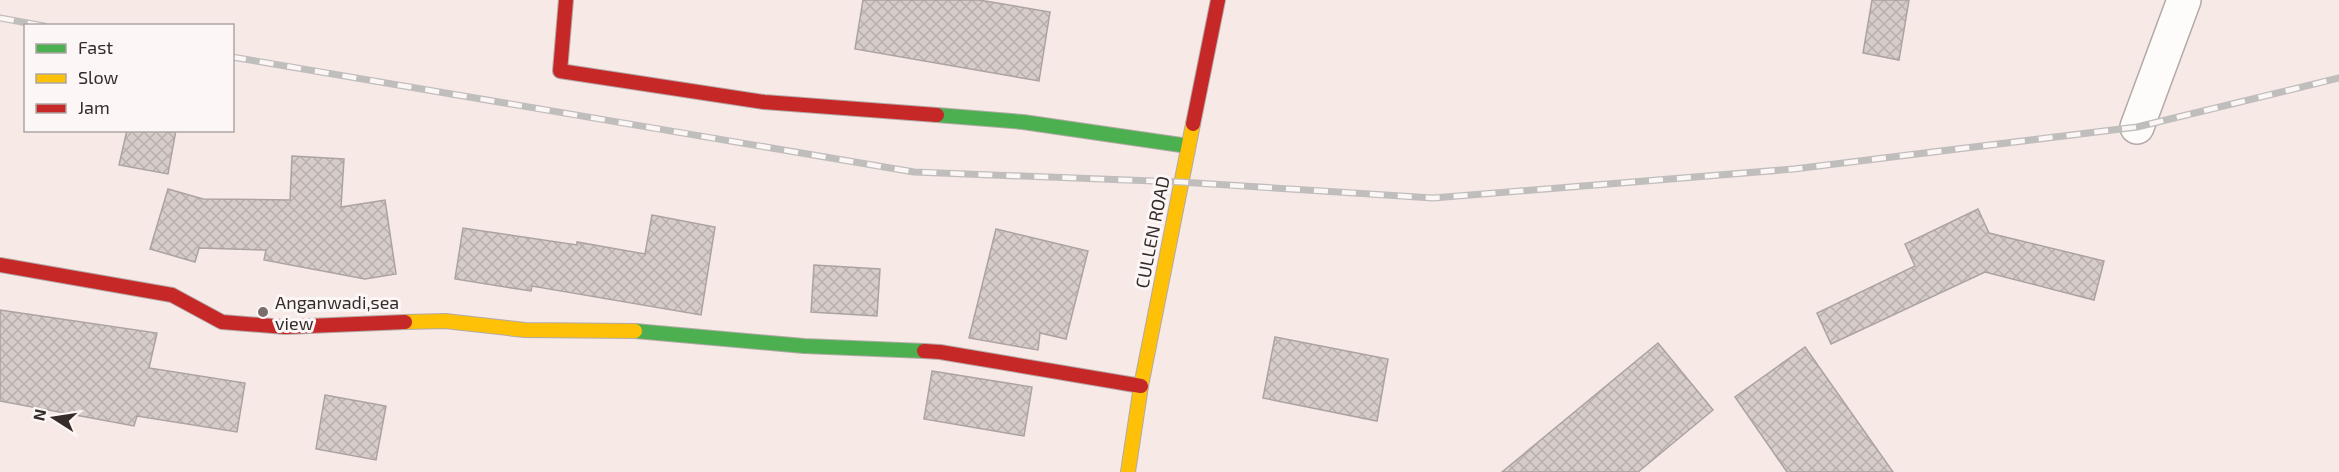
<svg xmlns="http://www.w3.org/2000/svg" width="2339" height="472" font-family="'Exo 2',sans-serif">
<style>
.building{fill:url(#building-cross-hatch);stroke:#aca3a0;stroke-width:1.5}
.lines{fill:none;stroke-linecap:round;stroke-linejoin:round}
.street-casing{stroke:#b3a9a7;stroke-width:36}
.fast-casing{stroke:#b3a9a7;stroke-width:16}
.slow-casing{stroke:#b3a9a7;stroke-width:16}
.jam-casing{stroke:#b3a9a7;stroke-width:16}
.street{stroke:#fefcfb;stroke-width:33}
.fast{stroke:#4caf50;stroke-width:14}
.slow{stroke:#ffc107;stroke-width:14}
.jam{stroke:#c62828;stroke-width:14}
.rail-casing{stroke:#c0bebc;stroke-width:7}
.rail{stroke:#fcf7f6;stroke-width:4.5;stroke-dasharray:14;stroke-linecap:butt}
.poi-dot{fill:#796e6c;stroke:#fcf7f6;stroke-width:2}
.labels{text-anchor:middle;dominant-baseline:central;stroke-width:6;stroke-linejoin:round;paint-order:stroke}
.street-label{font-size:18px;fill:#352c2a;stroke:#fcf7f6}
.poi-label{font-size:18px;fill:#352c2a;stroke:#fcf7f6;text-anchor:start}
</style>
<defs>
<pattern id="building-cross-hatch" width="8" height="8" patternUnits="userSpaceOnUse" patternTransform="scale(1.5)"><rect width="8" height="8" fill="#d6ccc9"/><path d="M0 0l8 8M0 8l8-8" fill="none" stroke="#b8afad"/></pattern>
</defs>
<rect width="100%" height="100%" fill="#f6e9e6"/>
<path class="building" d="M 863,0 L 979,0 L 1050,12 L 1039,81 L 855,49 Z
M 1872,0 L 1909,0 L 1899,60 L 1863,53 Z
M 127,130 L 176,130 L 168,174 L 119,165 Z
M 292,156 L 344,159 L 341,207 L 385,200 L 396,274 L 365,279 L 264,260 L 266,250 L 199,248 L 195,262 L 150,249 L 168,189 L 203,199 L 290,200 Z
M 1978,209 L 1989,233 L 2104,261 L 2094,300 L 1985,272 L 1831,344 L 1817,313 L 1915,266 L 1905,244 Z
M 652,215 L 715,227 L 701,315 L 532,286 L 531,291 L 455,279 L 463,228 L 577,245 L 577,242 L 645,254 Z
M 996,229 L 1088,251 L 1066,339 L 1040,333 L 1038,350 L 969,338 Z
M 814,265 L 880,269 L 877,316 L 811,312 Z
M 0,310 L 157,333 L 149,368 L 245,383 L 237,432 L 137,416 L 134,426 L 0,401 Z
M 1275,337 L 1388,359 L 1377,421 L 1263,398 Z
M 1658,343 L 1713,410 L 1638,472 L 1502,472 Z
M 1805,347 L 1893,472 L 1787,472 L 1735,397 Z
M 932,371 L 1032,387 L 1024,436 L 924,419 Z
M 325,395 L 386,406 L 376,460 L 316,449 Z"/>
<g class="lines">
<defs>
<path id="street" d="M 2137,127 L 2184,0"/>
<path id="fast" d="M 937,115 L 1023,122 L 1188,146
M 635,331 L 804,346 L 924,351"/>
<path id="slow" d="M 405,322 L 445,321 L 525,330 L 635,331
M 1128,472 L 1141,386 L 1193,124"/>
<path id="jam" d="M 566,0 L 560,71 L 764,102 L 937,115
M 1193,124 L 1218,0
M 0,265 L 172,295 L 222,322 L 285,327 L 405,322
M 924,351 L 940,352 L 1141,386"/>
</defs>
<use href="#street" class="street-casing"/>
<use href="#fast" class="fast-casing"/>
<use href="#slow" class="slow-casing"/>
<use href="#jam" class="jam-casing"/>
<use href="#street" class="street"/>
<use href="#fast" class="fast"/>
<use href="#slow" class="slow"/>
<use href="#jam" class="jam"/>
<defs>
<path id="rail" d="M 0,18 L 44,26
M 232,57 L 914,172 L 1180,182 L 1433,198 L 1794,169 L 2137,127 L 2339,78"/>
</defs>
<use href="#rail" class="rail-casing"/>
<use href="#rail" class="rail"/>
</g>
<circle class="poi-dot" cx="263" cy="312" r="6"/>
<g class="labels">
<g class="street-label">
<text transform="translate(1152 232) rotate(-79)">CULLEN ROAD</text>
</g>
<g class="poi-label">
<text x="275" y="302">Anganwadi,sea<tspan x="275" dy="21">view</tspan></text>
</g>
</g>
<rect x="24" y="24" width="210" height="108" fill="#fcf7f6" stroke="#aca6a4" stroke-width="1.5"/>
<rect x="36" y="44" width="30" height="9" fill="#4caf50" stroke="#aca6a4" stroke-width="1.5"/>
<text x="78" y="54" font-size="18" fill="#352c2a">Fast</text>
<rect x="36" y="74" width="30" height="9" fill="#ffc107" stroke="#aca6a4" stroke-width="1.5"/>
<text x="78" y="84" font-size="18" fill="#352c2a">Slow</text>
<rect x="36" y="104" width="30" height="9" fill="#c62828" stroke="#aca6a4" stroke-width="1.5"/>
<text x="78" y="114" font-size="18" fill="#352c2a">Jam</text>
<g transform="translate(54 418) rotate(282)" stroke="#fcf7f6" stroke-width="4.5" paint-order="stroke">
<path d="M0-4.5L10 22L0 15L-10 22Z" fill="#352c2a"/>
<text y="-9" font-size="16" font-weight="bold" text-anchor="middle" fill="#352c2a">N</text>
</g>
</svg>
